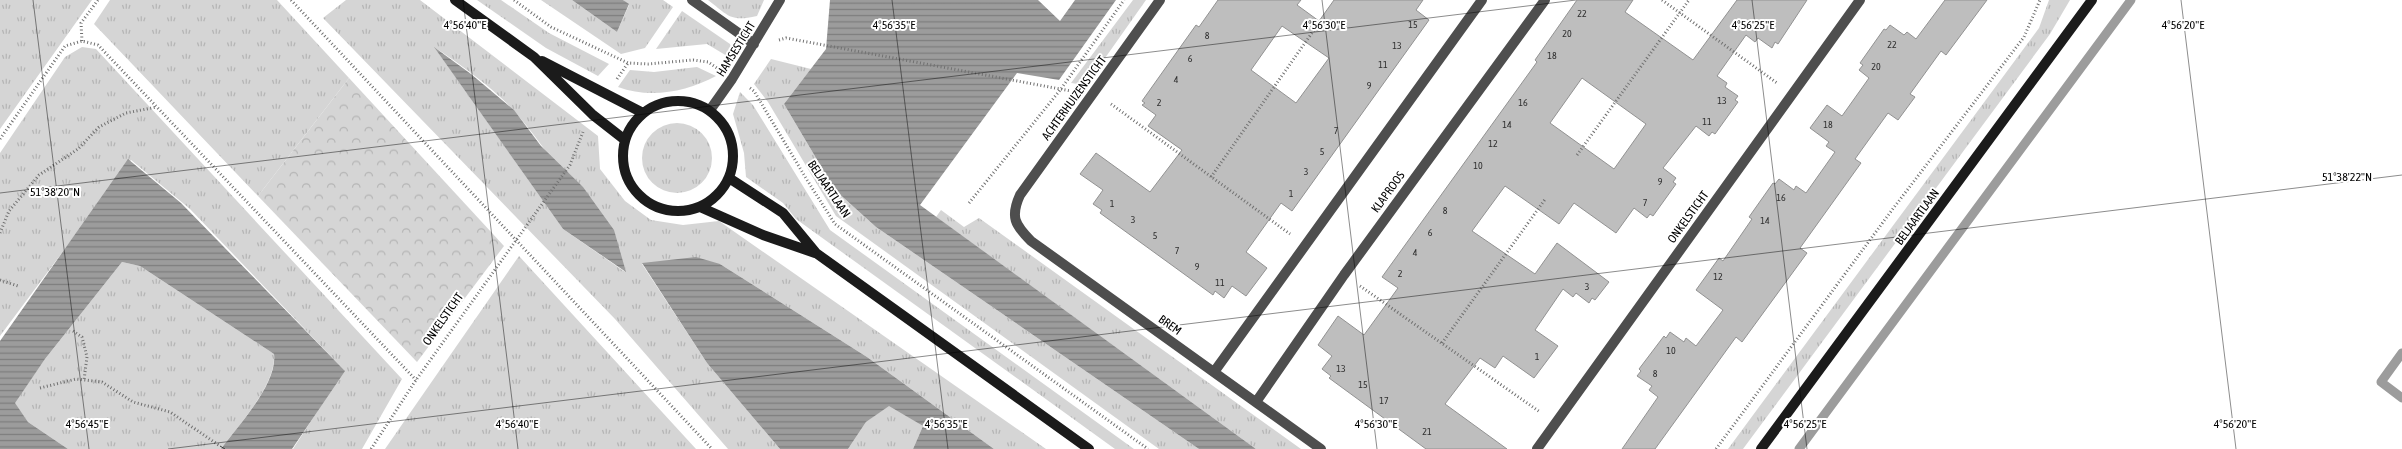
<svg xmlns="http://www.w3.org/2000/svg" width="2402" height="449" font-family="'Asap Condensed',sans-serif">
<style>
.grass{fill:url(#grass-tufts);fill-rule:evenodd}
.park{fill:url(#park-crowns)}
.water{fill:url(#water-rules)}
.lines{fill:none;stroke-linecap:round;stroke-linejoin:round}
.stream{stroke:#9c9c9c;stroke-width:9}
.ferry{stroke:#3d3d3d;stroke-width:1;stroke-dasharray:6 5;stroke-linecap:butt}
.building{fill:#bebebe;stroke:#929292;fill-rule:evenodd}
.path{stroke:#707070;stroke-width:3;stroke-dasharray:1 2.5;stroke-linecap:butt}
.street{stroke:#4e4e4e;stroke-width:10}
.secondary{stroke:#1b1b1b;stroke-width:10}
.ticks{fill:none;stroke:#000;stroke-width:1;stroke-opacity:0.45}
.labels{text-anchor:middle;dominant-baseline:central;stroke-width:4;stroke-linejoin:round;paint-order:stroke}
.number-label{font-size:10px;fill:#303030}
.street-label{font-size:12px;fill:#000;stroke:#fff}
.ticks-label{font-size:12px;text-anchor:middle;fill:#000;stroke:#fff;stroke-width:4;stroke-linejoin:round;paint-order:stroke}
</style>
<defs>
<pattern id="grass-tufts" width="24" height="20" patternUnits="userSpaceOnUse" patternTransform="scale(1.25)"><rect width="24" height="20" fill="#d5d5d5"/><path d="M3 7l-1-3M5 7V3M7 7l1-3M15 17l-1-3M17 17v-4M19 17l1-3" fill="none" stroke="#b5b5b5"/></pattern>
<pattern id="park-crowns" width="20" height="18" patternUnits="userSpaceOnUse" patternTransform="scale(1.25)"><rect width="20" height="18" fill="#d5d5d5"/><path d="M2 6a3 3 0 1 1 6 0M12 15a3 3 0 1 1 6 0" fill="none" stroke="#b5b5b5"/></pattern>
<pattern id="water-rules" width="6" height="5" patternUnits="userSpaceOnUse" patternTransform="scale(1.25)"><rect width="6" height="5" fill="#9c9c9c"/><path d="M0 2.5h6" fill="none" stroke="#7d7d7d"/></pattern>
</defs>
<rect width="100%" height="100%" fill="#fff"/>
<path class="grass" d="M 0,0 L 92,0 L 0,129 Z
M 110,0 L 277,0 L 349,78 L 258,196 L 94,24 Z
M 346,0 L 420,0 L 598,136 L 600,169 L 625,201 L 651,220 L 683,225 L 719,221 L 1046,449 L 994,449 L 867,357 L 720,264 L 642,264 L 707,363 L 780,449 L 728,449 L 615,319 L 323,18 ZM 435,48 C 458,62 498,92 515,112 C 556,159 590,220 625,272 L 563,229 Z
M 477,0 L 501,0 L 549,33 L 609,64 L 598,76 L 546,48 Z
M 541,0 L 572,0 L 617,32 L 629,5 L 623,0 L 663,0 L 673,7 L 645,48 L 621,54 Z
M 708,0 L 764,0 L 757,16 C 730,22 729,16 708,0 Z
M 1133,0 L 1146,0 L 1086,85 L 1071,83 Z
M 2049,0 L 2070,0 L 2050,34 L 1743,449 L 1728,449 L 2039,28 Z
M 682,11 L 730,44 L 733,54 L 727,56 L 707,44 L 656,49 Z
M 82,47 L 96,49 L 402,379 L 362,449 L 293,449 L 344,370 L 190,209 L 131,160 L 0,336 L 0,153 L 65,57 Z
M 771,59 L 811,69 L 784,104 L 835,190 L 876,227 L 1199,449 L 1159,449 L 836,216 L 768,102 L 754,84 Z
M 697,67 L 716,76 C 686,92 650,99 618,87 L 630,70 L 654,72 Z
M 740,92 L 753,105 L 830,230 L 1134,449 L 1115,449 L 796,219 L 783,203 L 746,177 L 744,153 L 733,114 Z
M642 158a35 35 0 1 1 70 0a35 35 0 1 1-70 0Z
M 941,210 L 964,227 L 979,218 L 1301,449 L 1256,449 L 936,217 Z
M 519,256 L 696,449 L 385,449 Z
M 122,262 L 140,266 L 274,354 C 277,384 238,426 221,449 L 68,449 L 28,422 L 14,403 L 45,359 Z
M 889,405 L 923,426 L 913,449 L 848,449 L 866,422 Z"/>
<path class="park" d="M 349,78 L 504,246 L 417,362 L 258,196 Z"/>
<path class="water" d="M 572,0 L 623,0 L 629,4 L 617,32 Z
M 830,0 L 1038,0 L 1060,21 L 1075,0 L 1116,0 L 1059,80 L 1017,73 L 920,205 L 1256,449 L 1199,449 L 876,227 L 835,190 L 784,104 L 826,49 Z
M 434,47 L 471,74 L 514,110 L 541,146 L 583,187 L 614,230 L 626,272 L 563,229 Z
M 128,159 L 181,203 L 345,371 L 292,449 L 221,449 C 238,426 278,383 274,354 L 140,266 L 122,262 L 45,359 L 15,403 L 28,422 L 68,449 L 0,449 L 0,341 Z
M 696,257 L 720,264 L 867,357 L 994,449 L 913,449 L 923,426 L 889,406 L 866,422 L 848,449 L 780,449 L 707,363 L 642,263 Z"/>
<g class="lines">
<path class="stream" d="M 2402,353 L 2381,382 L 2402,398
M 1799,449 L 2131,0"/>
<path class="ferry" d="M 220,446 L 225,449"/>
</g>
<path class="building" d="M 1218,0 L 1301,0 L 1297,5 L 1319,21 L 1334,0 L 1423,0 L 1416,10 L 1429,20 L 1292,211 L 1281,203 L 1246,252 L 1267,268 L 1246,296 L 1232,286 L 1224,298 L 1215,291 L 1213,295 L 1100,213 L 1102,210 L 1093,204 L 1103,190 L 1080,174 L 1096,153 L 1150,192 L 1182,150 L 1148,126 L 1156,115 L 1142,105 L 1145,103 L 1142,101 L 1196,25 L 1199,27 ZM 1282,26 L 1329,58 L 1296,103 L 1251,70 Z
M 1577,0 L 1633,0 L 1625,12 L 1693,60 L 1737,0 L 1807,0 L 1778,44 L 1775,42 L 1772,48 L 1758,38 L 1755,42 L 1746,35 L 1717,76 L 1727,83 L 1725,87 L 1738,96 L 1735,100 L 1738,102 L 1715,134 L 1712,132 L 1709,136 L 1696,126 L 1663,168 L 1676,178 L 1673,182 L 1676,184 L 1653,216 L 1650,214 L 1647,218 L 1634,208 L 1616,233 L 1574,203 L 1559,224 L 1505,186 L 1472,231 L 1535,274 L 1557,243 L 1609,282 L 1595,300 L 1592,298 L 1589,303 L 1576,293 L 1573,297 L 1563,289 L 1535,330 L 1558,346 L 1534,378 L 1503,356 L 1495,368 L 1480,358 L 1445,404 L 1507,449 L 1426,449 L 1329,378 L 1331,376 L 1322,369 L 1332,356 L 1318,345 L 1338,316 L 1364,335 L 1398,288 L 1382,277 L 1537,62 L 1535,60 ZM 1582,78 L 1646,124 L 1614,169 L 1550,123 Z
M 1945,0 L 1987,0 L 1946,55 L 1941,51 L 1910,94 L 1915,97 L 1898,120 L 1888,113 L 1855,159 L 1861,163 L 1800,248 L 1807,253 L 1742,342 L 1736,337 L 1655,449 L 1622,449 L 1658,397 L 1649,390 L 1652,386 L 1637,376 L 1641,371 L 1639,369 L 1664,336 L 1666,338 L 1670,332 L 1684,342 L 1686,338 L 1696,346 L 1723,310 L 1696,290 L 1719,258 L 1723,261 L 1752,219 L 1749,217 L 1773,183 L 1775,184 L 1779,179 L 1794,190 L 1796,186 L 1806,193 L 1835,152 L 1826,146 L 1829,142 L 1810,128 L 1827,105 L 1842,116 L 1869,78 L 1859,70 L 1863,65 L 1860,63 L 1884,29 L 1886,30 L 1890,25 L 1904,35 L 1907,32 L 1916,39 Z"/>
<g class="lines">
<path class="path" d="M 291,0 L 712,449
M 514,0 L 551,27 L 628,63 L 648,64 L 693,60 L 708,62 L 717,68
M 1662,0 L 1777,83
M 779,40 L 786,38 L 1071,91
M 82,41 L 81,23 L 98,0
M 617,79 L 628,63
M 750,88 L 754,91 L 807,180 L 835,224 L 1148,449
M 1111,104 L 1290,234
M 0,139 L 65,46 L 82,41 L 98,45 L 416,380
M 1577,155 L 1689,0
M 1211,177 L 1314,30
M 969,203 L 1061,89 L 1124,0
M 0,233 L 9,211 L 39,175 L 78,149 L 99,127 L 126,113 L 157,107
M 0,280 L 18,286
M 1360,286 L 1540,412
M 73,331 L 82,337 L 87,357 L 84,380
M 1442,343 L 1546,198
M 40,388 L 76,379 L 102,382 L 133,402 L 170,412 L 220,446
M 371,449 L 416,380 L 570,165 L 583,132
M 1716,449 L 1892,210 L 2024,37 L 2040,0"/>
<path class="street" d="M 692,0 L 754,44
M 1160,0 L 1020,195 C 1010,217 1015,225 1031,241 L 1321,449
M 710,110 L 732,79 L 780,0
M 1214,372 L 1482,0
M 1256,402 L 1344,275 L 1545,0
M 1537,449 L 1860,0"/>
<path class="secondary" d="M 455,0 L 534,57 L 593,115 L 625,140
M 542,61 L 643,113
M623 156a55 55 0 1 1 110 0a55 55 0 1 1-110 0Z
M 729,178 L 783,213 L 816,253 L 1089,449
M 700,207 L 763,235 L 815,253
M 1761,449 L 2092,0"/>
</g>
<path class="ticks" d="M 33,0 L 89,449M 463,0 L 518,449M 892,0 L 948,449M 1322,0 L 1377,449M 1752,0 L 1807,449M 2181,0 L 2236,449M 0,193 L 1576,0M 168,449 L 2402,175"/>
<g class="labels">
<g class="number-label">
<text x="1582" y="13">22</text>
<text x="1413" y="24">15</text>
<text x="1567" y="33">20</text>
<text x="1207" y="35">8</text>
<text x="1892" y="44">22</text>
<text x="1397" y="45">13</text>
<text x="1552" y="55">18</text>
<text x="1190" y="58">6</text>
<text x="1383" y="64">11</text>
<text x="1876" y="66">20</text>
<text x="1176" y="79">4</text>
<text x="1369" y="85">9</text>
<text x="1722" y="100">13</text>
<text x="1159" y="102">2</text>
<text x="1523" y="102">16</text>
<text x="1707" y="121">11</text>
<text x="1507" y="124">14</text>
<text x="1828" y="124">18</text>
<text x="1336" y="130">7</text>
<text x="1493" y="143">12</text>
<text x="1322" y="151">5</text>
<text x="1478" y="165">10</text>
<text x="1306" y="171">3</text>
<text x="1660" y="181">9</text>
<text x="1291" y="193">1</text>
<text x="1781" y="197">16</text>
<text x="1645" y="202">7</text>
<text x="1112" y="203">1</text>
<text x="1445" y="210">8</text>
<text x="1133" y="219">3</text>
<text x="1765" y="220">14</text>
<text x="1430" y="232">6</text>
<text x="1155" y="235">5</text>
<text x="1177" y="250">7</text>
<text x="1415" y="252">4</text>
<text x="1197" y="266">9</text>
<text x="1400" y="273">2</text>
<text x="1718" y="276">12</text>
<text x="1220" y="282">11</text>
<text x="1587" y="286">3</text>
<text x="1671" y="350">10</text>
<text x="1537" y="356">1</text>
<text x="1341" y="368">13</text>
<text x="1655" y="373">8</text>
<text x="1363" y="384">15</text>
<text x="1384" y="400">17</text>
<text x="1427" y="431">21</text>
</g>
<g class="street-label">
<text transform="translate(736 49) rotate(-58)">HAMSESTICHT</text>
<text transform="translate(1074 98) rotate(-54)">ACHTERHUIZENSTICHT</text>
<text transform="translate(829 189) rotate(56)">BELJAARTLAAN</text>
<text transform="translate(1388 192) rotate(-54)">KLAPROOS</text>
<text transform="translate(1688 217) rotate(-54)">ONKELSTICHT</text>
<text transform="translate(1917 217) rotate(-54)">BELJAARTLAAN</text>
<text transform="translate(443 319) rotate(-55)">ONKELSTICHT</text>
<text transform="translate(1170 325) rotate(36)">BREM</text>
</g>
</g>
<g class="ticks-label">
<text x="465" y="29">4°56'40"E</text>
<text x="894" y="29">4°56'35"E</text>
<text x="1324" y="29">4°56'30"E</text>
<text x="1753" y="29">4°56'25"E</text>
<text x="2183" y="29">4°56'20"E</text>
<text x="2347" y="181">51°38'22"N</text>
<text x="55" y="196">51°38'20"N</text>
<text x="87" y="428">4°56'45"E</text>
<text x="517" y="428">4°56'40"E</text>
<text x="946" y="428">4°56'35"E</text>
<text x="1376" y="428">4°56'30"E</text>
<text x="1805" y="428">4°56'25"E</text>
<text x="2235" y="428">4°56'20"E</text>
</g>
</svg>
